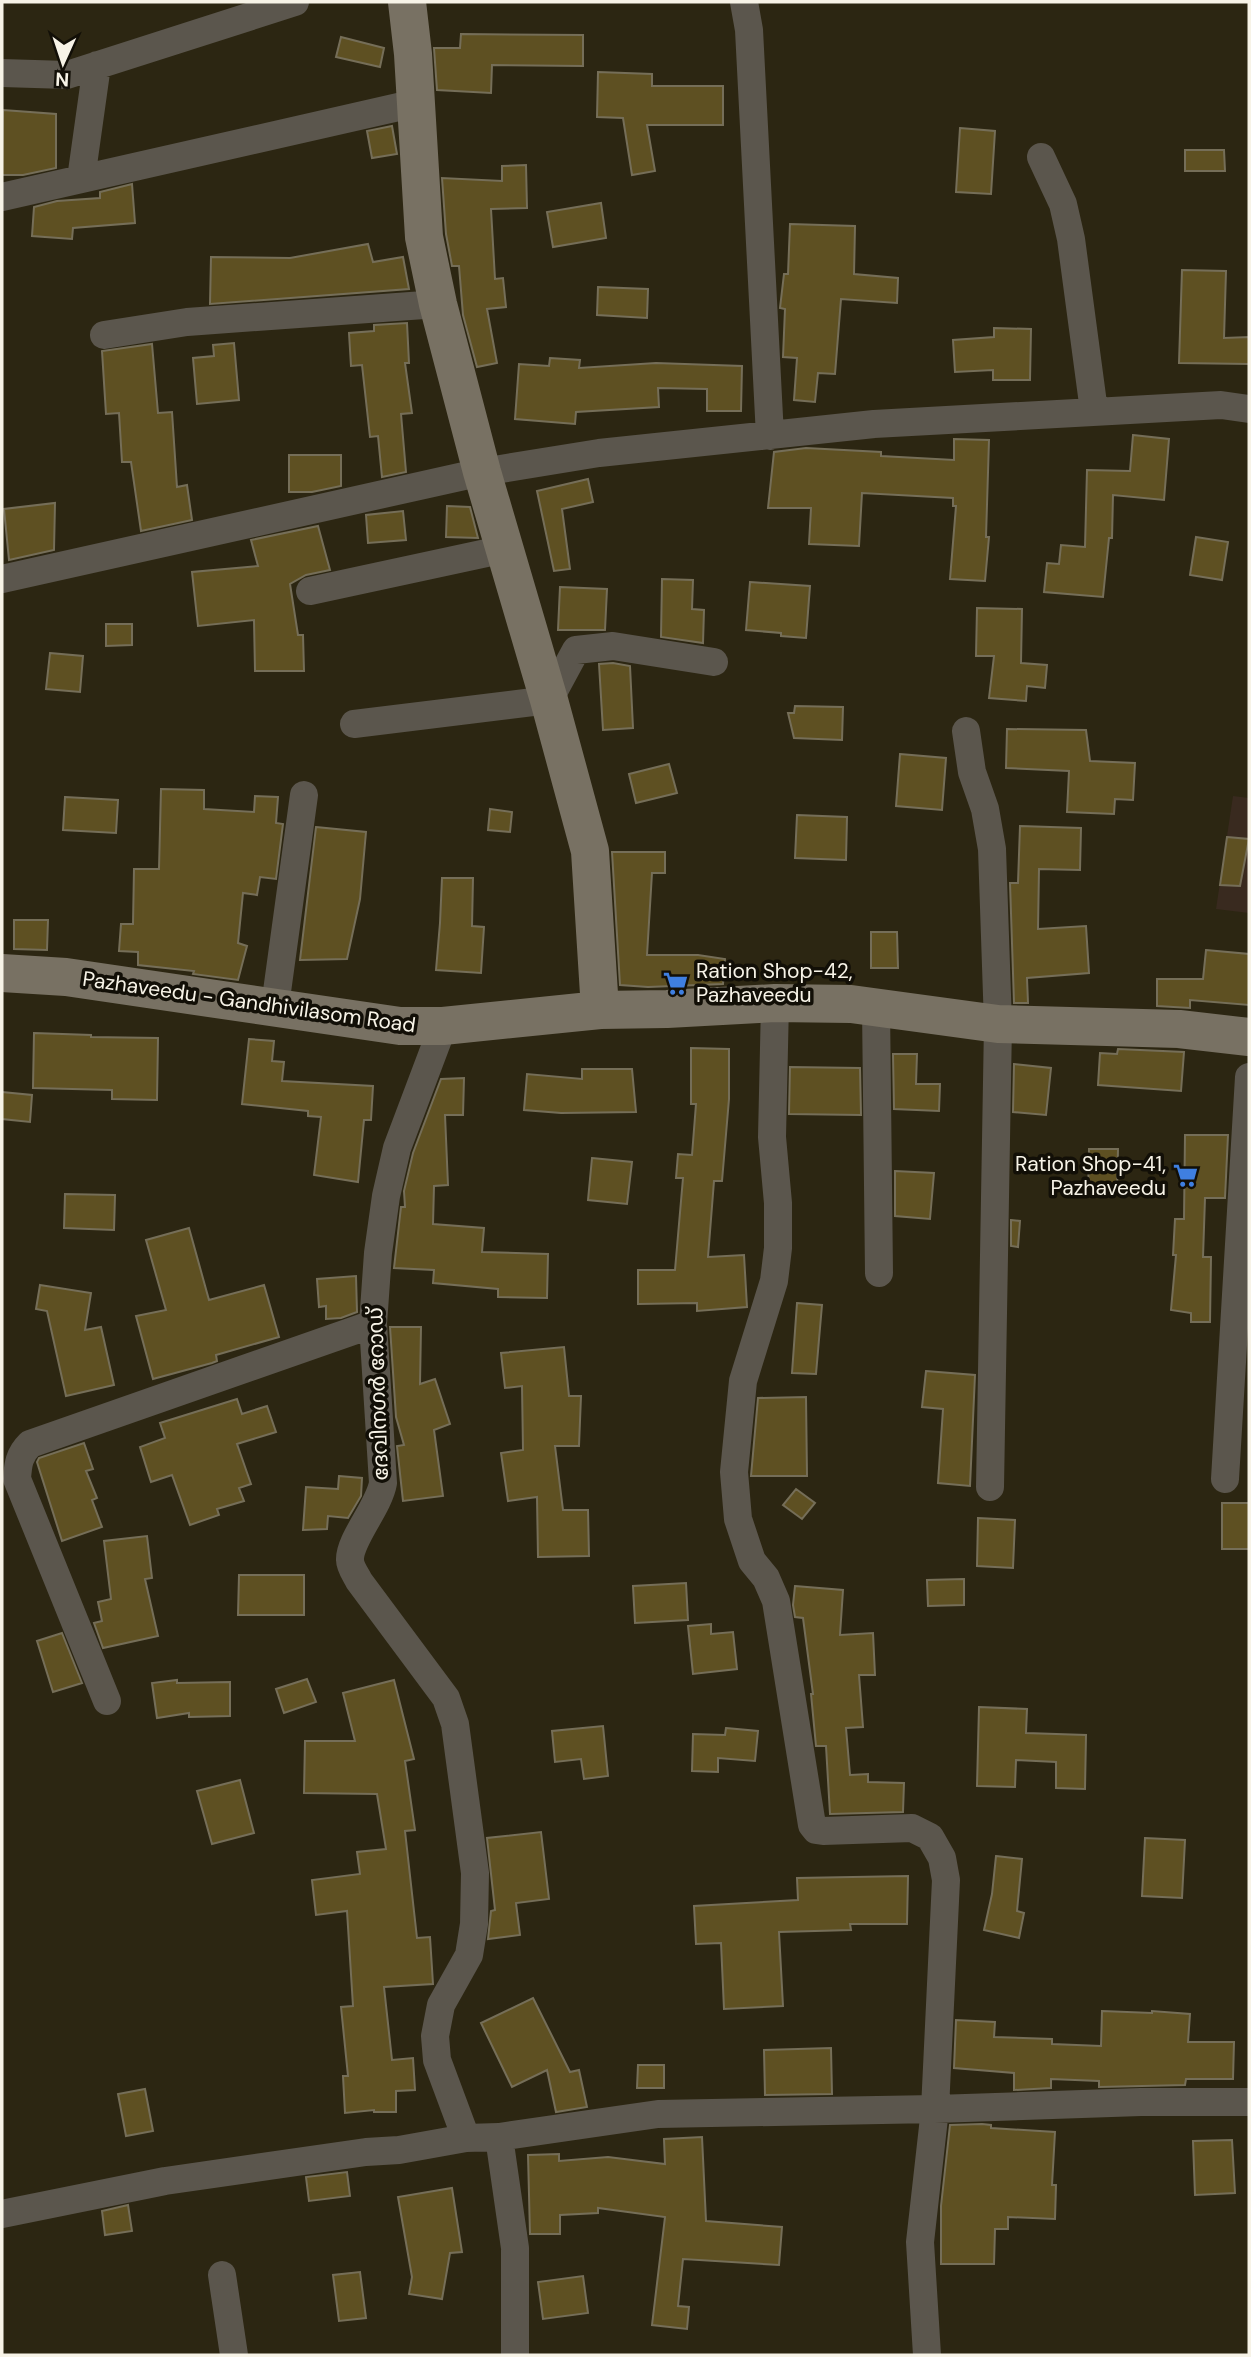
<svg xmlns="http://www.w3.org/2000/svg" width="1251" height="2357" font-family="'DM Sans','Noto Sans Malayalam',sans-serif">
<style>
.education{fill:#392a1f}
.building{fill:#5e5022;stroke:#756e58;stroke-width:2}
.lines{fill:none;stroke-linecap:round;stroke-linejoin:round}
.street{stroke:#5b564d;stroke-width:28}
.secondary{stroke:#787163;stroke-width:38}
.labels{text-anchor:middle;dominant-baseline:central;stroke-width:7;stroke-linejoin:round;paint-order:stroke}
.poi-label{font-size:21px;fill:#f7f3e7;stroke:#120f07;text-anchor:start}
.street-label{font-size:21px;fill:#f7f3e7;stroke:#120f07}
</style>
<rect width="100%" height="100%" fill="#2c2612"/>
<path class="education" d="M 1233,796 L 1249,798 L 1249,913 L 1216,909 Z"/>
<path class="building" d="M 461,34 L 583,35 L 583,66 L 492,65 L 491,93 L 437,90 L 434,48 L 460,48 Z
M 341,37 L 384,48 L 380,67 L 336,57 Z
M 598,72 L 652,74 L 652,86 L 723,86 L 723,125 L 647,125 L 655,171 L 632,175 L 623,118 L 597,117 Z
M 3,110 L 56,114 L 56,168 L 23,175 L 2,175 Z
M 392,126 L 397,154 L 372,158 L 367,131 Z
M 960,128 L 995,131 L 991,194 L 956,192 Z
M 1185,150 L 1224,150 L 1225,171 L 1185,171 Z
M 526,165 L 527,208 L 491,209 L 495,279 L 503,278 L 506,307 L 487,309 L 497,363 L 477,367 L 463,315 L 459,266 L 452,266 L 446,234 L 442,178 L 502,181 L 502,166 Z
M 132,184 L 135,223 L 73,228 L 72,239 L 32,236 L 34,207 L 57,201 L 100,198 L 100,192 Z
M 601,203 L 606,238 L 553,247 L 547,212 Z
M 790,224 L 855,226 L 854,274 L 898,278 L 897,303 L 841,299 L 835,374 L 818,373 L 815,402 L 794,400 L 797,358 L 783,357 L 785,309 L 780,308 L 784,274 L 788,274 Z
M 368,244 L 373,262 L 403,257 L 409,289 L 210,304 L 211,257 L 290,258 Z
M 1182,270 L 1226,271 L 1224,338 L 1249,337 L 1249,364 L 1179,363 Z
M 598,287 L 648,289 L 647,318 L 597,315 Z
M 407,323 L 409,363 L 405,363 L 412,413 L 401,414 L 406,472 L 382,477 L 378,436 L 370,437 L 362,365 L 351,366 L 349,333 L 374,331 L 374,325 Z
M 994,328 L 1031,329 L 1030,380 L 993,380 L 993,370 L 955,372 L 953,340 L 994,337 Z
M 234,343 L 239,400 L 197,404 L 193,358 L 214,356 L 213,345 Z
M 152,344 L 158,413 L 172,412 L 177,487 L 187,485 L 192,520 L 141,531 L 131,462 L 122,462 L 119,413 L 106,414 L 102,351 Z
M 550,358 L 580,360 L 579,368 L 656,363 L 742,366 L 741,411 L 707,411 L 707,389 L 658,388 L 659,407 L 576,412 L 575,424 L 515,419 L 519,364 L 549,366 Z
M 1133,435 L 1169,439 L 1164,500 L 1113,495 L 1112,538 L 1109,538 L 1103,597 L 1044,592 L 1047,563 L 1059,564 L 1061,545 L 1085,547 L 1087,470 L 1130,471 Z
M 954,439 L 989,440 L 986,537 L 989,537 L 985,581 L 950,579 L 956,506 L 953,506 L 953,498 L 862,493 L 859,546 L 809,544 L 811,508 L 768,508 L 774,452 L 806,448 L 881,452 L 881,456 L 954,460 Z
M 289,455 L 341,455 L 341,486 L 312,492 L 289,492 Z
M 588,479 L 593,502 L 562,509 L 570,569 L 554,571 L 537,491 Z
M 55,503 L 54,550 L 9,560 L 4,509 Z
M 447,506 L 470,507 L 478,538 L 446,537 Z
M 403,511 L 406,540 L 368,543 L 366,515 Z
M 318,526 L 330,570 L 306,575 L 290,584 L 298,635 L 303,635 L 304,671 L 255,671 L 254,620 L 198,626 L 192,572 L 258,566 L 251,540 Z
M 1196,537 L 1228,542 L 1222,580 L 1190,575 Z
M 662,579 L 693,580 L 692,609 L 704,610 L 703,643 L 661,637 Z
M 750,582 L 810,586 L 806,638 L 781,636 L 781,633 L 746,630 Z
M 560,587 L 607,589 L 605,630 L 558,630 Z
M 977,608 L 1022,609 L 1021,663 L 1047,665 L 1045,688 L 1027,686 L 1026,701 L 989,698 L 994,656 L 976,656 Z
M 106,624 L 132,624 L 132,645 L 106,646 Z
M 50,653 L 83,656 L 80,692 L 46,689 Z
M 613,663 L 630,666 L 633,728 L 603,730 L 599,664 Z
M 795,706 L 843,707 L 842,740 L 794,738 L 788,713 L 794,713 Z
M 1007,729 L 1086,730 L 1090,761 L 1135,763 L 1133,800 L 1115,799 L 1114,814 L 1067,812 L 1069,771 L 1006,768 Z
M 900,754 L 946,758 L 942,810 L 896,806 Z
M 669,764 L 677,793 L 636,803 L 629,774 Z
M 161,789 L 204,790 L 204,809 L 254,812 L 255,796 L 278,797 L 276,823 L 283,824 L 276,879 L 260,877 L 257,895 L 243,893 L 238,943 L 247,946 L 238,980 L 193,974 L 194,971 L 138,965 L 138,952 L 119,951 L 121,924 L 133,924 L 134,869 L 159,869 Z
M 65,797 L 118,800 L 116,833 L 63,830 Z
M 490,809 L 512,812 L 510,832 L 488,830 Z
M 797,815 L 847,817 L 846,860 L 795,858 Z
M 1020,826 L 1081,828 L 1080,870 L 1039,869 L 1038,929 L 1086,926 L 1089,973 L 1027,978 L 1028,1003 L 1014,1003 L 1010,883 L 1018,883 Z
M 316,827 L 366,832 L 360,899 L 347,959 L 300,960 Z
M 1227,837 L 1249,839 L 1240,886 L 1220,885 Z
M 612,852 L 665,852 L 665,873 L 652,873 L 647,955 L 698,955 L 725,959 L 723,984 L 648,987 L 620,985 Z
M 442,878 L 473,878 L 472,926 L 484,927 L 481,973 L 436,970 L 440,923 Z
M 14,920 L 48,920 L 47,950 L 14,949 Z
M 871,932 L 897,932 L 898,968 L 871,968 Z
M 1206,950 L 1249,954 L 1249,1005 L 1190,1000 L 1190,1008 L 1157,1006 L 1157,979 L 1203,979 Z
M 34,1033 L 91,1035 L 91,1037 L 158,1038 L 157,1100 L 112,1099 L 112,1090 L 33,1088 Z
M 249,1039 L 274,1041 L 272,1061 L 284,1062 L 282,1081 L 373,1086 L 371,1120 L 364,1120 L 358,1182 L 314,1175 L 321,1117 L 308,1116 L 308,1111 L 242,1104 Z
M 691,1048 L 729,1049 L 729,1099 L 722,1181 L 714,1181 L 708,1257 L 744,1255 L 747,1307 L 697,1311 L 697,1303 L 638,1304 L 638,1270 L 675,1270 L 683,1178 L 676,1178 L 678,1154 L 692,1155 L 696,1104 L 691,1104 Z
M 1118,1049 L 1184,1052 L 1181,1091 L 1098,1085 L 1100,1053 L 1117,1054 Z
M 893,1054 L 917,1054 L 916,1084 L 940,1084 L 939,1111 L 894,1109 Z
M 1014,1064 L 1051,1068 L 1046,1115 L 1013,1112 Z
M 790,1067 L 860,1068 L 861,1115 L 789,1114 Z
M 582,1069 L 632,1069 L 636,1112 L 561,1113 L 524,1110 L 527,1074 L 582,1079 Z
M 464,1078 L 463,1115 L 445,1115 L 448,1185 L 434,1186 L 433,1224 L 484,1228 L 482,1252 L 548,1254 L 547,1298 L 498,1297 L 498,1289 L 433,1283 L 434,1270 L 394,1268 L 401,1207 L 405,1207 L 404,1191 L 413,1153 L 441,1079 Z
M 2,1092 L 32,1095 L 30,1122 L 2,1119 Z
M 1185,1135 L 1228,1135 L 1225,1198 L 1205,1198 L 1203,1257 L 1211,1257 L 1210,1322 L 1191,1322 L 1191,1313 L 1171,1310 L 1176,1255 L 1173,1255 L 1175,1219 L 1184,1219 Z
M 1089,1149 L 1118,1149 L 1117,1194 L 1088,1194 Z
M 592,1158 L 632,1162 L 627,1204 L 588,1200 Z
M 895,1171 L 934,1173 L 930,1219 L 895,1216 Z
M 65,1194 L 115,1195 L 114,1230 L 64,1228 Z
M 1011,1220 L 1020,1221 L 1018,1247 L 1011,1246 Z
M 189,1228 L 209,1300 L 264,1285 L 279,1337 L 216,1355 L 217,1361 L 212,1363 L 153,1379 L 136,1316 L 166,1310 L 146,1240 Z
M 356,1276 L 357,1312 L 341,1318 L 326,1319 L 326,1306 L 319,1307 L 317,1279 Z
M 40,1285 L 91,1293 L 85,1330 L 101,1327 L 114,1385 L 66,1396 L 47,1311 L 36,1309 Z
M 797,1303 L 822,1305 L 816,1374 L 792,1373 Z
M 390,1327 L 421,1327 L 420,1384 L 435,1379 L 450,1424 L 434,1430 L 443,1496 L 403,1501 L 397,1446 L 404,1445 L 396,1417 Z
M 564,1347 L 569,1396 L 581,1396 L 579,1446 L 555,1446 L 563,1510 L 588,1510 L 589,1556 L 538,1557 L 537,1497 L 508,1501 L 501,1453 L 523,1450 L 522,1386 L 505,1388 L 501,1353 Z
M 926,1371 L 975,1375 L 970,1486 L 938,1483 L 943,1409 L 922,1407 Z
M 806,1397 L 807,1476 L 751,1476 L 758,1398 Z
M 237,1399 L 242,1414 L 267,1406 L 276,1432 L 237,1444 L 251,1484 L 239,1488 L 244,1501 L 217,1509 L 219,1515 L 190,1525 L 172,1475 L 151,1482 L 140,1447 L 165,1438 L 160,1423 Z
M 84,1443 L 93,1469 L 86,1471 L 97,1498 L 92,1500 L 102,1527 L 62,1541 L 37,1462 L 39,1458 Z
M 339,1476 L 362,1478 L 361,1496 L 348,1518 L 328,1516 L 327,1529 L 303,1530 L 306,1487 L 338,1489 Z
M 796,1489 L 815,1503 L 802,1519 L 783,1505 Z
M 1222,1503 L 1249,1503 L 1249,1549 L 1222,1549 Z
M 978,1518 L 1015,1520 L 1013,1568 L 977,1566 Z
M 147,1536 L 152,1578 L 145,1579 L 158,1636 L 103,1648 L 94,1623 L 102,1621 L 98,1602 L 111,1599 L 104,1541 Z
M 239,1575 L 304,1575 L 304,1615 L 238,1615 Z
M 964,1579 L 964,1605 L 928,1606 L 927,1580 Z
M 686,1583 L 688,1620 L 635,1623 L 633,1586 Z
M 795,1586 L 843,1590 L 840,1635 L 873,1633 L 875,1675 L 859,1675 L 863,1727 L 846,1728 L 850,1775 L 868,1774 L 868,1782 L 904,1783 L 903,1812 L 830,1814 L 826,1746 L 816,1746 L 811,1694 L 813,1694 L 803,1618 L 795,1617 L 793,1605 Z
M 711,1624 L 711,1634 L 733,1632 L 737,1669 L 693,1674 L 688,1626 Z
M 62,1633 L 82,1683 L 53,1692 L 37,1641 Z
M 307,1679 L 316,1702 L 284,1713 L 276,1689 Z
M 177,1680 L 177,1683 L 230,1682 L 230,1716 L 189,1717 L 189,1713 L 157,1718 L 152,1683 Z
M 394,1680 L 414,1759 L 405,1761 L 415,1830 L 405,1831 L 417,1938 L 430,1937 L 433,1984 L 384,1987 L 392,2060 L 413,2058 L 415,2090 L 396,2091 L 396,2112 L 374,2112 L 374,2110 L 345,2113 L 343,2076 L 348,2076 L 341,2007 L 353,2006 L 347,1911 L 316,1915 L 312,1880 L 360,1874 L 357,1852 L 386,1849 L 377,1794 L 304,1793 L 305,1741 L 355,1741 L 343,1693 Z
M 979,1707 L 1027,1709 L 1026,1733 L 1086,1735 L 1085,1789 L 1056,1788 L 1056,1762 L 1016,1760 L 1015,1787 L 977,1786 Z
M 603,1726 L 608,1776 L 584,1779 L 581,1759 L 555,1762 L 552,1731 Z
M 726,1728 L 758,1731 L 755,1761 L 718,1758 L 718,1772 L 692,1771 L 693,1734 L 725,1735 Z
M 240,1780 L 254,1833 L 212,1844 L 197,1791 Z
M 541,1832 L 549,1899 L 516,1903 L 520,1935 L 488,1939 L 491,1911 L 495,1910 L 487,1838 Z
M 1145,1838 L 1185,1840 L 1182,1898 L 1142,1896 Z
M 996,1856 L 1022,1859 L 1017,1911 L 1024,1913 L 1019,1938 L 984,1930 L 992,1894 Z
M 908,1876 L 907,1924 L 850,1924 L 851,1930 L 779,1932 L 783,2006 L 724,2009 L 721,1943 L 696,1944 L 694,1906 L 798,1900 L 797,1878 Z
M 533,1998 L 570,2072 L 579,2070 L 587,2107 L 556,2112 L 547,2070 L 512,2087 L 481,2023 Z
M 1102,2011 L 1152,2013 L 1152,2011 L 1190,2014 L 1188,2042 L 1234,2042 L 1233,2079 L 1186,2079 L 1185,2085 L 1099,2087 L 1099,2081 L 1051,2079 L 1051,2088 L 1014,2090 L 1014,2073 L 954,2068 L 956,2020 L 995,2022 L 994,2037 L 1052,2039 L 1052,2044 L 1101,2046 Z
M 831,2048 L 832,2094 L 765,2095 L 764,2050 Z
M 638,2065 L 664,2065 L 664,2088 L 637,2088 Z
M 145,2089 L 153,2131 L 126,2136 L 118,2094 Z
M 982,2124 L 991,2125 L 991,2128 L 1055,2132 L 1052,2185 L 1056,2185 L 1055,2219 L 1008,2217 L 1008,2229 L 995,2229 L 994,2264 L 941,2264 L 941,2206 L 950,2125 Z
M 702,2137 L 706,2221 L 782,2227 L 779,2265 L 683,2259 L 678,2306 L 689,2307 L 687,2329 L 652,2325 L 665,2217 L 598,2208 L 598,2213 L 560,2215 L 560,2234 L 530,2234 L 528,2155 L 559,2154 L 559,2161 L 608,2157 L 665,2164 L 664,2139 Z
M 1232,2140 L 1235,2193 L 1195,2195 L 1193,2141 Z
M 347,2172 L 350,2196 L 309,2201 L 306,2177 Z
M 452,2188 L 462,2252 L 450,2253 L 442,2299 L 409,2294 L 412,2277 L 398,2197 Z
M 128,2205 L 132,2231 L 105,2235 L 102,2211 Z
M 360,2272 L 366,2318 L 339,2321 L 333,2275 Z
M 583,2276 L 588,2313 L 543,2319 L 538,2282 Z"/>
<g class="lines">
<path class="street" d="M 744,2 L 749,30 L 770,436
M 2,73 L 67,75 L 295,2
M 1041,157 L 1063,204 L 1071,239 L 1094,411
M 81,179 L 97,65
M 2,197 L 416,103
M 104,335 L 187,322 L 438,304
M 2,579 L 482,472 L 599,453 L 874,424 L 1221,405 L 1249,409
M 310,591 L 505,549
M 354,724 L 549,700 L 576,650 L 613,646 L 714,662
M 966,731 L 972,772 L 985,809 L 992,849 L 998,1024 L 990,1487
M 775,1003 L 772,1137 L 778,1203 L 778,1248 L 774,1281 L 743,1381 L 734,1472 L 738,1519 L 752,1561 L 766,1578 L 776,1601 L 812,1825 L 816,1830 L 823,1831 L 912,1828 L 930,1837 L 942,1858 L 946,1880 L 935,2109 L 920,2242 L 927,2355
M 275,1006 L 304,795
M 876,1007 L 879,1273
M 443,1026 L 397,1148 L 386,1196 L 378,1253 L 373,1324 L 383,1483 C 379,1507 349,1540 350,1560 C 350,1567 356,1575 359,1581 L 446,1698 L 455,1724 L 475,1873 L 474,1924 L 469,1955 L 441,2005 L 435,2036 L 437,2060 L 466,2138
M 1225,1479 L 1249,1077
M 107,1701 L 17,1479 C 18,1464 19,1455 30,1444 L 373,1324
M 499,2137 L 515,2248 L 515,2355
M 2,2214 L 165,2181 L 366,2152 L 399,2150 L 466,2138 L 499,2137 L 658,2114 L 935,2109 L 1141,2102 L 1249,2102
M 222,2275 L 234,2355"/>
<path class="secondary" d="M 407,2 L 413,54 L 424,237 L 438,304 L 482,472 L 549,700 L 590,851 L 600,1010
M 2,973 L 66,977 L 400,1026 L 443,1026 L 600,1010 L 667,1009 L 775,1003 L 851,1004 L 998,1024 L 1179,1029 L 1249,1037"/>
</g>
<defs>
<symbol id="supermarket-bare" viewBox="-9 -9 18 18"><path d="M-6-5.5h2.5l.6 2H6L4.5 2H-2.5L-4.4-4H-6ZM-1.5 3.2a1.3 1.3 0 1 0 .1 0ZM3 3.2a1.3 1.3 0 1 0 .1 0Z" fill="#3f7fe0" stroke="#120f07" stroke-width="2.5" paint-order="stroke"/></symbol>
</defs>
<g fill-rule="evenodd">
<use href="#supermarket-bare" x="658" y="966" width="35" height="35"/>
<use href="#supermarket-bare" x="1168" y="1158" width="35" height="35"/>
</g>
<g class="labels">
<g class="poi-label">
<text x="696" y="971">Ration Shop-42,<tspan x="696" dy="24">Pazhaveedu</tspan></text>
<text x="1166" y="1164" text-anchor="end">Ration Shop-41,<tspan x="1166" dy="24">Pazhaveedu</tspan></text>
</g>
<g class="street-label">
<text transform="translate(249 1002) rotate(8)">Pazhaveedu - Gandhivilasom Road</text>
<text transform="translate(378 1394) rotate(-92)">ദേവിനഗർ റോഡ്</text>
</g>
</g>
<rect width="1251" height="2357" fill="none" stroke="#f7f3e7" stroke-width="7"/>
<g transform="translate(63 63) rotate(183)" stroke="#120f07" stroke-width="5" paint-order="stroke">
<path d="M0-5L12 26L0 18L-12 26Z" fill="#f7f3e7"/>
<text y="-10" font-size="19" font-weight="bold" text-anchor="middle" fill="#f7f3e7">N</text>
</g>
</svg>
